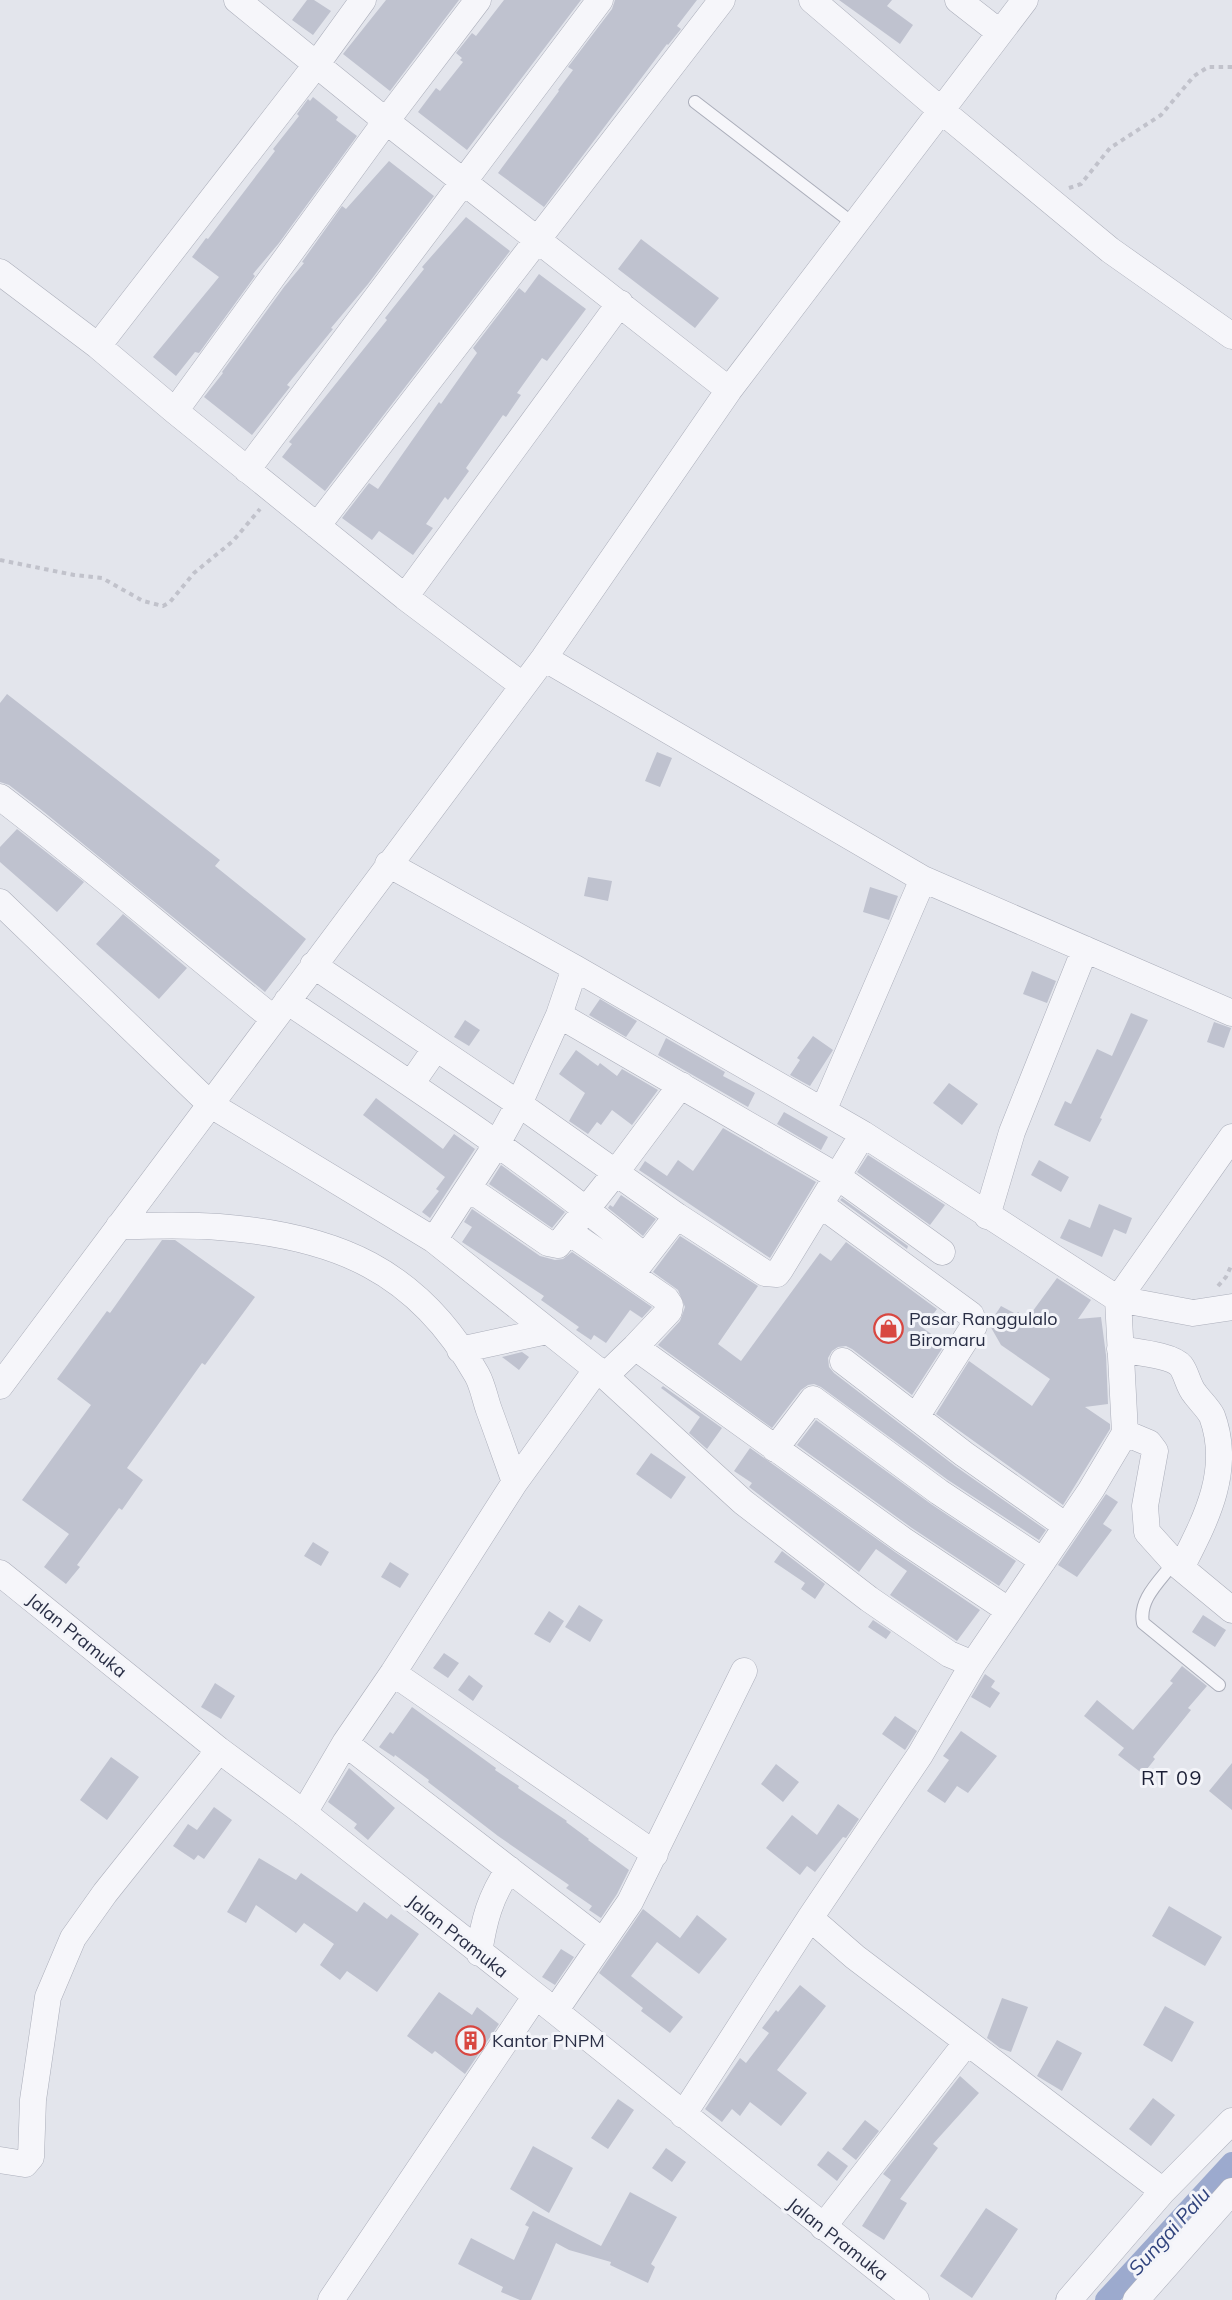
<svg xmlns="http://www.w3.org/2000/svg" width="1232" height="2300" font-family="Mulish,sans-serif">
<style>
.lines{fill:none;stroke-linecap:round;stroke-linejoin:round}
.canal{stroke:#9caace;stroke-width:22}
.building{fill:#bfc2cf}
.lane-casing{stroke:#abaeba;stroke-width:14}
.street-casing{stroke:#abaeba;stroke-width:27}
.path{stroke:#c1c2cb;stroke-width:4;stroke-dasharray:4.5 4.5;stroke-linecap:butt}
.lane{stroke:#f6f6fa;stroke-width:12}
.street{stroke:#f6f6fa;stroke-width:26}
.labels{text-anchor:middle;dominant-baseline:central;stroke-width:6;stroke-linejoin:round;paint-order:stroke}
.poi-label{font-size:18px;fill:#292e45;stroke:#f3f4f9;text-anchor:start}
.street-label{font-size:18px;fill:#292e45;stroke:#f3f4f9}
.neighbourhood-label{font-size:20px;letter-spacing:1.5px;fill:#1b1f36;stroke:#f3f4f9}
.water-label{font-size:20px;font-style:italic;fill:#30437d;stroke:#f3f4f9}
</style>
<rect width="100%" height="100%" fill="#e3e5ec"/>
<g class="lines">
<path class="canal" d="M 1106,2300 L 1232,2163"/>
</g>
<path class="building" d="M 307,0 L 314,0 L 331,11 L 313,35 L 292,20 Z
M 386,0 L 459,0 L 390,91 L 343,54 Z
M 504,0 L 581,0 L 467,150 L 418,112 L 436,88 L 440,91 L 463,62 L 460,60 L 462,58 L 456,53 L 472,33 L 476,36 Z
M 615,0 L 697,0 L 677,26 L 681,29 L 668,45 L 667,44 L 544,207 L 498,173 L 559,91 L 558,90 L 573,70 L 568,67 L 612,9 Z
M 839,0 L 892,0 L 887,6 L 913,25 L 900,44 Z
M 313,97 L 338,117 L 336,120 L 357,136 L 279,243 L 253,274 L 255,276 L 199,353 L 195,352 L 176,376 L 153,357 L 219,277 L 192,257 L 206,238 L 208,239 L 275,151 L 273,149 L 299,116 L 297,114 L 308,99 L 310,101 Z
M 389,161 L 434,196 L 368,284 L 331,328 L 333,329 L 287,385 L 290,387 L 252,435 L 204,397 L 223,373 L 222,372 L 284,287 L 304,263 L 302,262 L 342,206 L 346,209 Z
M 466,217 L 510,251 L 325,491 L 282,457 L 292,444 L 289,442 L 387,320 L 385,318 L 424,269 L 422,267 Z
M 641,239 L 719,298 L 695,328 L 618,269 Z
M 539,274 L 586,309 L 547,361 L 542,358 L 517,393 L 521,395 L 506,417 L 503,415 L 466,468 L 469,471 L 448,500 L 445,497 L 426,524 L 433,528 L 413,555 L 379,531 L 372,540 L 342,518 L 369,483 L 378,489 L 439,402 L 441,404 L 477,353 L 473,348 L 519,288 L 525,293 Z
M 7,694 L 220,860 L 215,866 L 306,939 L 265,992 L 44,812 L 9,785 L 0,782 L 0,703 Z
M 657,752 L 672,758 L 660,787 L 645,781 Z
M 17,829 L 84,882 L 57,912 L 0,862 L 0,847 Z
M 588,877 L 612,881 L 608,901 L 584,896 Z
M 870,887 L 898,896 L 889,920 L 863,912 Z
M 123,914 L 187,968 L 159,999 L 96,944 Z
M 1032,971 L 1056,981 L 1047,1003 L 1023,994 Z
M 600,999 L 637,1021 L 626,1037 L 589,1015 Z
M 1131,1013 L 1148,1020 L 1100,1118 L 1102,1119 L 1090,1142 L 1054,1125 L 1065,1101 L 1071,1104 L 1097,1049 L 1112,1056 Z
M 465,1020 L 480,1030 L 469,1046 L 454,1037 Z
M 1214,1022 L 1231,1028 L 1224,1048 L 1207,1042 Z
M 813,1036 L 833,1050 L 810,1086 L 790,1075 L 800,1060 L 797,1058 Z
M 666,1038 L 725,1072 L 723,1076 L 755,1093 L 748,1107 L 658,1055 Z
M 576,1050 L 598,1066 L 600,1063 L 617,1076 L 622,1069 L 658,1090 L 632,1125 L 612,1110 L 601,1125 L 597,1122 L 588,1134 L 569,1121 L 585,1093 L 559,1074 Z
M 949,1083 L 978,1104 L 962,1125 L 933,1103 Z
M 376,1098 L 443,1149 L 454,1134 L 475,1149 L 430,1218 L 422,1212 L 439,1191 L 436,1189 L 445,1177 L 363,1115 Z
M 784,1112 L 828,1137 L 821,1150 L 777,1124 Z
M 723,1128 L 816,1182 L 770,1258 L 639,1170 L 645,1161 L 667,1176 L 678,1160 L 693,1171 Z
M 868,1155 L 945,1205 L 930,1225 L 857,1172 Z
M 1039,1160 L 1069,1177 L 1061,1192 L 1031,1175 Z
M 501,1165 L 565,1212 L 552,1228 L 489,1184 Z
M 621,1195 L 656,1219 L 643,1236 L 608,1208 L 610,1205 L 613,1207 Z
M 842,1198 L 908,1246 L 907,1249 L 840,1200 Z
M 1099,1204 L 1132,1218 L 1126,1234 L 1114,1229 L 1102,1257 L 1060,1238 L 1069,1219 L 1090,1228 Z
M 472,1209 L 540,1256 L 555,1260 L 563,1259 L 572,1252 L 652,1307 L 642,1318 L 630,1310 L 606,1343 L 594,1335 L 591,1340 L 576,1330 L 579,1327 L 541,1300 L 544,1296 L 462,1242 L 472,1227 L 464,1222 Z
M 680,1236 L 758,1286 L 718,1344 L 741,1361 L 820,1253 L 831,1261 L 846,1242 L 937,1309 L 923,1328 L 945,1344 L 912,1395 L 852,1349 L 846,1346 L 838,1347 L 832,1351 L 828,1358 L 829,1367 L 834,1373 L 955,1466 L 1046,1530 L 1039,1540 L 948,1480 L 821,1387 L 814,1384 L 808,1385 L 801,1390 L 772,1428 L 658,1345 L 680,1321 L 685,1307 L 678,1290 L 653,1272 Z
M 162,1240 L 175,1240 L 255,1297 L 205,1365 L 202,1363 L 127,1468 L 143,1480 L 122,1510 L 119,1508 L 77,1565 L 80,1567 L 66,1584 L 44,1567 L 69,1534 L 22,1500 L 91,1405 L 57,1379 L 107,1311 L 110,1313 Z
M 1057,1278 L 1091,1300 L 1078,1319 L 1101,1317 L 1106,1355 L 1108,1404 L 1085,1407 L 1110,1424 L 1110,1429 L 1063,1505 L 936,1414 L 969,1361 L 1032,1406 L 1050,1379 L 1001,1345 L 989,1324 L 1001,1306 L 1016,1314 L 1018,1312 L 1027,1319 Z
M 522,1352 L 529,1357 L 519,1370 L 502,1357 Z
M 663,1386 L 722,1428 L 707,1449 L 689,1433 L 700,1417 L 661,1388 Z
M 816,1420 L 931,1504 L 1016,1561 L 999,1586 L 912,1528 L 797,1445 Z
M 750,1448 L 895,1552 L 980,1610 L 957,1641 L 890,1595 L 907,1571 L 876,1549 L 859,1572 L 749,1487 L 752,1483 L 734,1471 Z
M 651,1453 L 686,1477 L 671,1499 L 636,1474 Z
M 1106,1494 L 1118,1502 L 1103,1524 L 1112,1530 L 1077,1577 L 1058,1565 Z
M 313,1542 L 329,1552 L 321,1566 L 304,1556 Z
M 782,1551 L 825,1584 L 815,1599 L 801,1589 L 805,1583 L 774,1562 Z
M 390,1562 L 409,1574 L 400,1588 L 381,1577 Z
M 579,1605 L 603,1620 L 590,1642 L 565,1627 Z
M 549,1611 L 564,1621 L 550,1643 L 534,1634 Z
M 1203,1615 L 1226,1630 L 1215,1647 L 1192,1632 Z
M 873,1620 L 891,1632 L 886,1639 L 868,1627 Z
M 444,1653 L 459,1663 L 448,1678 L 433,1668 Z
M 1182,1666 L 1207,1686 L 1188,1708 L 1191,1710 L 1153,1757 L 1155,1759 L 1143,1774 L 1118,1755 L 1124,1748 L 1084,1716 L 1097,1700 L 1133,1730 L 1173,1683 L 1170,1681 Z
M 985,1674 L 995,1681 L 991,1687 L 1000,1693 L 990,1708 L 971,1697 Z
M 469,1675 L 483,1686 L 473,1701 L 458,1690 Z
M 215,1683 L 235,1696 L 221,1719 L 201,1707 Z
M 412,1707 L 496,1768 L 495,1770 L 519,1786 L 518,1788 L 567,1821 L 566,1822 L 589,1839 L 588,1840 L 629,1870 L 617,1894 L 601,1918 L 589,1910 L 592,1906 L 566,1888 L 569,1885 L 498,1836 L 428,1782 L 429,1780 L 395,1755 L 394,1757 L 379,1747 L 390,1732 L 393,1734 Z
M 895,1716 L 917,1731 L 905,1750 L 882,1734 Z
M 961,1731 L 997,1756 L 968,1793 L 957,1786 L 945,1803 L 927,1791 L 949,1760 L 943,1756 Z
M 111,1757 L 139,1777 L 107,1820 L 80,1800 Z
M 1232,1763 L 1232,1810 L 1209,1791 Z
M 776,1764 L 799,1782 L 783,1802 L 761,1784 Z
M 349,1768 L 395,1808 L 368,1840 L 354,1828 L 357,1824 L 328,1802 Z
M 838,1804 L 859,1819 L 846,1838 L 843,1837 L 815,1872 L 807,1866 L 800,1875 L 766,1848 L 792,1815 L 817,1835 Z
M 214,1807 L 232,1820 L 204,1859 L 198,1855 L 194,1860 L 173,1846 L 188,1824 L 197,1830 Z
M 259,1858 L 296,1880 L 301,1873 L 357,1912 L 364,1902 L 387,1919 L 391,1914 L 419,1934 L 377,1992 L 347,1971 L 340,1980 L 320,1965 L 334,1944 L 304,1923 L 296,1933 L 256,1905 L 246,1923 L 227,1912 Z
M 1169,1906 L 1222,1937 L 1205,1966 L 1152,1936 Z
M 643,1909 L 680,1938 L 697,1915 L 727,1939 L 699,1974 L 657,1942 L 631,1976 L 683,2017 L 670,2033 L 641,2011 L 643,2008 L 599,1973 Z
M 561,1949 L 574,1957 L 555,1985 L 542,1977 Z
M 800,1985 L 826,2006 L 777,2070 L 807,2093 L 781,2126 L 750,2102 L 740,2116 L 732,2109 L 722,2122 L 705,2109 L 740,2058 L 746,2063 L 769,2033 L 762,2028 L 776,2010 L 778,2012 Z
M 439,1992 L 472,2015 L 477,2007 L 499,2024 L 465,2074 L 435,2051 L 432,2054 L 407,2036 Z
M 1002,1998 L 1028,2007 L 1011,2052 L 1000,2048 L 987,2038 Z
M 1165,2006 L 1194,2022 L 1172,2062 L 1143,2045 Z
M 1057,2040 L 1082,2053 L 1062,2091 L 1037,2076 Z
M 960,2076 L 979,2093 L 933,2144 L 938,2148 L 900,2199 L 907,2203 L 884,2240 L 862,2226 L 891,2180 L 883,2174 Z
M 1153,2098 L 1175,2115 L 1151,2146 L 1129,2129 Z
M 618,2099 L 634,2110 L 608,2149 L 591,2138 Z
M 865,2120 L 879,2131 L 856,2160 L 842,2149 Z
M 533,2146 L 573,2168 L 549,2213 L 510,2189 Z
M 666,2148 L 686,2162 L 672,2182 L 652,2168 Z
M 828,2151 L 848,2166 L 837,2181 L 817,2165 Z
M 630,2192 L 677,2217 L 651,2264 L 655,2267 L 648,2283 L 610,2265 L 611,2262 L 569,2250 L 556,2243 L 531,2300 L 520,2300 L 501,2292 L 503,2287 L 458,2264 L 471,2238 L 514,2260 L 529,2227 L 525,2225 L 533,2211 L 601,2246 Z
M 986,2208 L 1018,2229 L 972,2298 L 940,2276 Z"/>
<g class="lines">
<defs>
<path id="lane" d="M 695,102 L 855,225
M 1174,1562 C 1161,1580 1138,1599 1143,1623 L 1219,1685"/>
<path id="street" d="M 237,0 L 386,121 L 729,390
M 812,0 L 942,111 L 1110,250 L 1232,336
M 958,0 L 999,32
M 0,272 L 98,346 L 175,411 L 405,597 L 522,685
M 98,346 L 316,65 L 363,0
M 175,411 L 386,121 L 478,0
M 247,470 L 600,0
M 317,526 L 722,0
M 405,597 L 620,303
M 544,658 L 923,879 L 1232,1013
M 0,797 C 93,868 182,945 274,1019
M 388,864 L 575,968 L 863,1134 L 1118,1299 L 1125,1433 L 1149,1443 L 1155,1451 L 1145,1506 L 1147,1532 L 1174,1562 L 1232,1610
M 0,902 L 211,1105 L 434,1240 L 605,1376 L 743,1502 L 869,1599 L 949,1654 L 973,1664 L 1091,1490 L 1125,1433
M 313,965 L 519,1104 L 677,1216 L 765,1273 L 777,1274 L 780,1270 L 863,1134
M 287,1001 C 409,1083 531,1162 645,1257
M 559,1015 L 575,968
M 411,1084 L 436,1048
M 823,1111 L 923,879
M 1232,1137 L 1118,1299 L 1193,1313 L 1232,1307
M 468,1188 L 548,1243 L 558,1245 L 616,1172 L 681,1085
M 821,1205 L 971,1315 L 974,1326 L 916,1417
M 987,1216 L 1012,1132 L 1085,949
M 119,1226 C 152,1226 186,1224 219,1227 C 336,1236 418,1270 477,1375 C 483,1386 485,1399 489,1410 C 498,1434 506,1458 515,1482 L 393,1673 L 345,1743 L 304,1813
M 569,1232 L 666,1299 L 670,1305 L 669,1311 L 635,1347 L 605,1376
M 434,1240 L 498,1142 L 519,1104 L 559,1015 L 838,1177 L 942,1252
M 635,1270 L 677,1216
M 635,1347 L 903,1540 L 1008,1610
M 1120,1349 C 1134,1352 1172,1355 1181,1366 C 1187,1374 1188,1386 1195,1394 C 1200,1401 1208,1408 1212,1416 C 1232,1470 1206,1519 1182,1566
M 460,1350 L 547,1331
M 843,1361 L 964,1454 L 1066,1526
M 0,1386 L 544,658 L 729,390 L 1025,0
M 775,1449 L 813,1399 L 939,1492 L 1043,1561
M 515,1482 L 597,1369
M 0,1573 L 219,1750 L 304,1813 L 555,2011 L 916,2300
M 393,1673 L 655,1854
M 345,1743 L 602,1941
M 810,1918 L 855,1957 L 967,2042
M 479,1953 C 484,1920 490,1897 509,1869
M 555,2011 L 630,1902 L 744,1671
M 683,2115 L 810,1918 L 920,1755 L 973,1664
M 0,2160 L 25,2164 L 31,2157 L 33,2100 L 48,1997 L 73,1938 L 105,1893 L 219,1750
M 823,2227 L 967,2042 L 1163,2191
M 331,2300 L 535,1997
M 1069,2300 L 1163,2191 L 1232,2121
M 1136,2300 L 1232,2191"/>
</defs>
<use href="#lane" class="lane-casing"/>
<use href="#street" class="street-casing"/>
<path class="path" d="M 1069,188 L 1081,184 L 1110,148 L 1161,115 L 1194,76 L 1208,67 L 1232,67
M 0,560 L 74,575 L 102,578 L 143,601 L 163,606 L 170,602 L 194,573 L 233,541 L 260,509
M 1218,1286 L 1226,1277 L 1232,1264"/>
<use href="#lane" class="lane"/>
<use href="#street" class="street"/>
</g>
<defs>
<symbol id="shop-ring" viewBox="-11 -11 22 22"><circle r="9.5" fill="#f3f4f9" stroke="#d84741" stroke-width="1.5"/><path d="M-5-2.5h2.3a2.7 3.5 0 0 1 5.4 0H5L5.5 6h-11ZM-1.5-2.5h3a1.5 2.3 0 0 0-3 0Z" fill="#d84741"/></symbol>
<symbol id="building-ring" viewBox="-11 -11 22 22"><circle r="9.5" fill="#f3f4f9" stroke="#d84741" stroke-width="1.5"/><path d="M-4-6H4V6H1V3H-1V6H-4ZM-2.5-4.3h1.7v1.8h-1.7ZM.8-4.3h1.7v1.8H.8ZM-2.5-1h1.7V.8h-1.7ZM.8-1h1.7V.8H.8Z" fill="#d84741"/></symbol>
</defs>
<g fill-rule="evenodd">
<use href="#shop-ring" x="872" y="1312" width="33" height="33"/>
<use href="#building-ring" x="454" y="2024" width="33" height="33"/>
</g>
<g class="labels">
<g class="poi-label">
<text x="909" y="1318">Pasar Ranggulalo<tspan x="909" dy="21">Biromaru</tspan></text>
<text x="492" y="2040">Kantor PNPM</text>
</g>
<g class="street-label">
<text transform="translate(77 1635) rotate(39)">Jalan Pramuka</text>
<text transform="translate(458 1936) rotate(38)">Jalan Pramuka</text>
<text transform="translate(838 2239) rotate(38)">Jalan Pramuka</text>
</g>
<g class="neighbourhood-label">
<text x="1172" y="1777">RT 09</text>
</g>
<g class="water-label">
<text transform="translate(1169 2231) rotate(-48)">Sungai Palu</text>
</g>
</g>
</svg>
